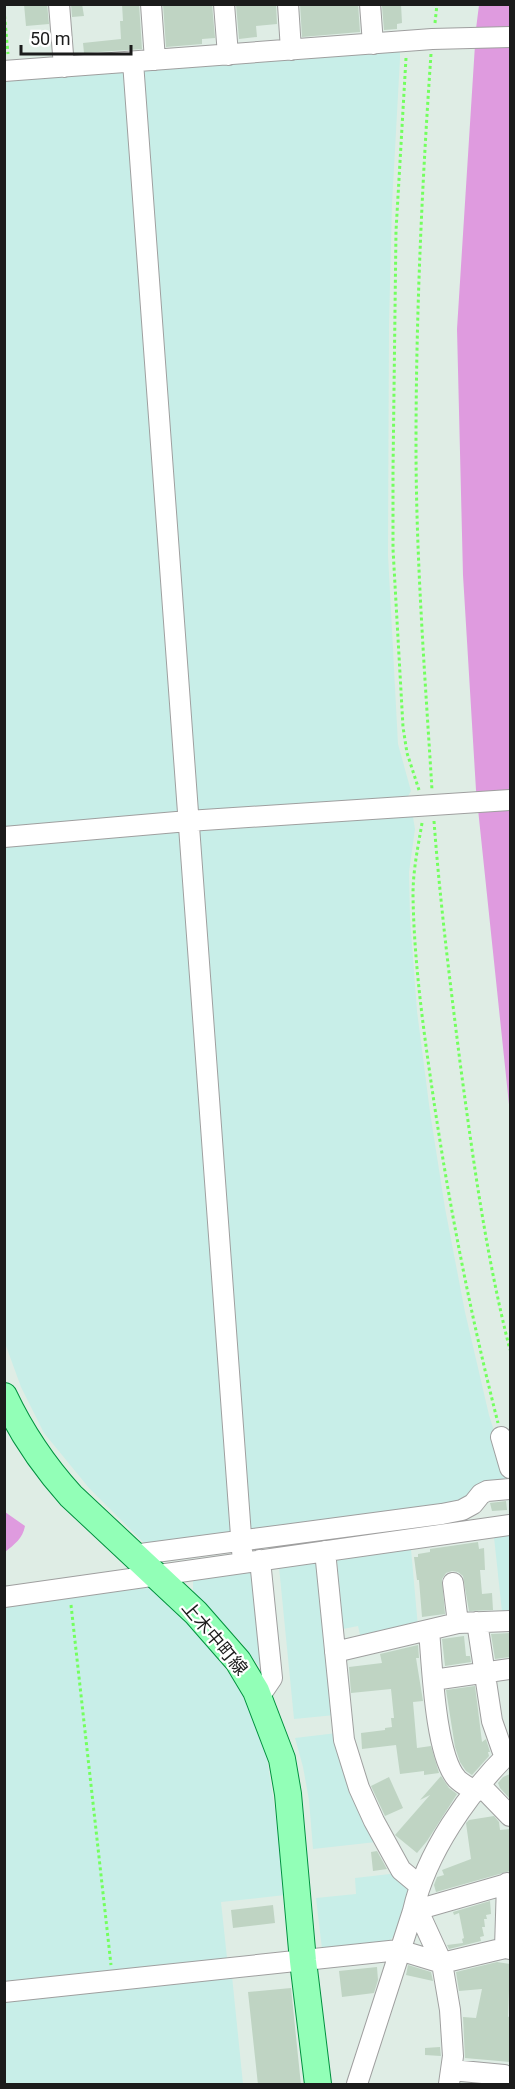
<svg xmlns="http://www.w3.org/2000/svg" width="515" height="2089" font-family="Roboto,'Noto Sans JP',sans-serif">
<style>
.farmland{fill:#c8eee8}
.water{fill:#df9bdf}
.building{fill:#bfd4c3}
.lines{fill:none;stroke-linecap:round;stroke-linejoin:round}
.minor-casing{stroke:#9f9f9f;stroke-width:22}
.major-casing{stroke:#00913f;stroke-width:28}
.path{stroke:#73ff5e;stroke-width:3;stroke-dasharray:3 3;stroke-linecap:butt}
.minor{stroke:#fff;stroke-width:20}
.major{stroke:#92ffb7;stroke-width:26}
.labels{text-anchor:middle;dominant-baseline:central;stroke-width:4.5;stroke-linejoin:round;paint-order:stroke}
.street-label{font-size:18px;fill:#1b1b1b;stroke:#fff}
</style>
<rect width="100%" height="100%" fill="#dfede5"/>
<path class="farmland" d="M 396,49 L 400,51 L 400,59 L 392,204 L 389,325 L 388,555 L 398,744 L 411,791 L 407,798 L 201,814 L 195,810 L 141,72 L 144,67 Z
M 125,68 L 180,808 L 177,815 L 5,829 L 5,78 Z
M 404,816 L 413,817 L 415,829 L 409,872 L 410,918 L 417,1011 L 430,1112 L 445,1208 L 465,1312 L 489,1415 L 508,1475 L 508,1481 L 461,1502 L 246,1531 L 198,833 L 201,831 Z
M 174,831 L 179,833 L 232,1528 L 231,1535 L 148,1547 L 89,1488 L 44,1433 L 21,1387 L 5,1343 L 4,846 Z
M 510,1534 L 510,1613 L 502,1612 L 494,1537 Z
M 411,1549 L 418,1627 L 361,1639 L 358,1626 L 343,1629 L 337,1560 Z
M 320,1563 L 335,1715 L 294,1719 L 279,1567 Z
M 253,1571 L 265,1668 L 261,1669 L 242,1643 L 193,1591 L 193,1575 Z
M 148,1585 L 200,1636 L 234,1680 L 250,1708 L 267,1758 L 279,1837 L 285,1895 L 221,1902 L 227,1958 L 5,1981 L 5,1608 L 83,1593 Z
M 337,1733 L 376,1842 L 313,1849 L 309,1800 L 303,1767 L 295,1738 Z
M 399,1873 L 409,1884 L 398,1931 L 387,1944 L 322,1949 L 316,1898 L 356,1894 L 355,1878 Z
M 232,1976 L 243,2084 L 5,2084 L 4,2002 Z"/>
<path class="water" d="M 479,5 L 510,5 L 510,1114 L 476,790 L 463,575 L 457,329 L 476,29 Z
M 5,1512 L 25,1526 C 23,1538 14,1545 5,1552 Z"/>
<path class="building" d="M 24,4 L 47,4 L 49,24 L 26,26 Z
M 71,4 L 82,4 L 84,16 L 72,17 Z
M 122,4 L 139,4 L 142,49 L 84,53 L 83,43 L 121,39 L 120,21 L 123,21 Z
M 163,4 L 212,4 L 215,38 L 202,39 L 202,44 L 166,47 Z
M 236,4 L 276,4 L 277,24 L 256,26 L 257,37 L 239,39 Z
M 300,4 L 358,4 L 360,32 L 302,37 Z
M 401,4 L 402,23 L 397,24 L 397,29 L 384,30 L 382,6 Z
M 506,1501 L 507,1510 L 492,1511 L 490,1503 Z
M 478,1542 L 479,1549 L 484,1548 L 485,1570 L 480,1570 L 482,1594 L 492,1593 L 493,1610 L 469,1611 L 463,1576 L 458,1572 L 452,1571 L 446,1573 L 442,1579 L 445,1614 L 422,1617 L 419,1580 L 417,1580 L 414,1557 L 418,1557 L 418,1554 L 430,1552 L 430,1549 Z
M 510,1633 L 510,1657 L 495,1659 L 491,1634 Z
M 464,1636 L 466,1656 L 470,1656 L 471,1662 L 445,1666 L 442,1639 Z
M 418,1645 L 419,1658 L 416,1658 L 423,1701 L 413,1702 L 417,1748 L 431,1746 L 439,1773 L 424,1775 L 424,1771 L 400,1774 L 396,1745 L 362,1749 L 361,1733 L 385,1730 L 385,1728 L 392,1727 L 391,1718 L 394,1718 L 391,1689 L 351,1693 L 349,1667 L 382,1663 L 380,1654 Z
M 475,1686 L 482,1742 L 486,1739 L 490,1752 L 488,1752 L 489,1756 L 472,1775 L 466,1771 L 460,1762 L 455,1747 L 446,1690 Z
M 510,1774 L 510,1799 L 500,1788 L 498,1783 L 503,1777 Z
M 441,1776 L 449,1788 L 457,1794 L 427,1841 L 417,1853 L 395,1835 L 430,1795 L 420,1800 Z
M 389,1777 L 403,1808 L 385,1816 L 371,1786 Z
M 494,1816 L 499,1822 L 500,1830 L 510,1829 L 510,1871 L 436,1892 L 434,1885 L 437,1877 L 444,1875 L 442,1870 L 471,1859 L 466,1823 L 469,1820 Z
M 377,1851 L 387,1869 L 373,1871 L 371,1852 Z
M 490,1901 L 491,1914 L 486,1915 L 487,1919 L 484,1919 L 485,1927 L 482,1927 L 484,1936 L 480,1937 L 481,1941 L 449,1949 L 447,1945 L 463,1943 L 462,1939 L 464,1938 L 459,1913 L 454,1915 L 453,1912 Z
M 273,1905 L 275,1923 L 233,1928 L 231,1910 Z
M 497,1962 L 510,1964 L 508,2017 L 510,2016 L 510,2062 L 465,2058 L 463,2017 L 476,2018 L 482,1989 L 459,1991 L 456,1972 Z
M 408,1965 L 431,1972 L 433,1981 L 406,1975 Z
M 377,1967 L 378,1980 L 374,1993 L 342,1997 L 339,1971 Z
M 291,1988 L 301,2085 L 258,2085 L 248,1992 Z
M 440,2047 L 441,2056 L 425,2055 L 425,2048 Z"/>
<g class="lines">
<defs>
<path id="minor" d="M 59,4 L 64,67
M 151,4 L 155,60
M 224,4 L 228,55
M 288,4 L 291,50
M 370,4 L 373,44
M 133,62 L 243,1563
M 4,71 L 432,39 L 510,37
M 4,837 L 188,821 L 510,800
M 501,1437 L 510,1468
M 325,1551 L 344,1740 L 359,1788 L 374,1821 L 401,1870 L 419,1885
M 133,1555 L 442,1514 L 462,1510 L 473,1504 L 481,1494 L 487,1491 L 510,1489
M 453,1583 L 458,1623
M 4,1597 L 510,1525
M 477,1622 L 492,1721 L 505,1758
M 429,1630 C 432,1664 435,1755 457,1779 C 462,1784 470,1788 476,1792
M 335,1652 L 458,1623 L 510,1621
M 433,1680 L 510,1669
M 259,1697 L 272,1678 L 260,1560
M 481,1786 L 510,1816
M 413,1911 L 420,1915 L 442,1963 L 450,2010 L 453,2056 L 449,2084
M 413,1911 L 510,1883
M 505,1948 L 507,1883
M 4,1992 L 399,1950 L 442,1963 L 505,1948 L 510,1949
M 451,2070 L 504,2075
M 357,2084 L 413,1911 C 426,1853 468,1793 510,1752"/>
<path id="major" d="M 4,1396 C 22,1434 43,1465 71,1496 L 196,1613 L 238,1661 L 256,1691 L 282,1759 L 288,1794 L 303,1961 L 318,2084"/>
</defs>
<use href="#minor" class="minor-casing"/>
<use href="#major" class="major-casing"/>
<path class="path" d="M 4,10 L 8,54
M 435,23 L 437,4
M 431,54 C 422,184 416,314 416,445 C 416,560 425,676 432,790
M 406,58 L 396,231 L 393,471 L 393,549 L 403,727 L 407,753 L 419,790
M 434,821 C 440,902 450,982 460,1062 C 473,1159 486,1256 510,1350
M 422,823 C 418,847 413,870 413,895 C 414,964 424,1034 434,1102 C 450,1210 471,1317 498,1423
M 71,1605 L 111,1965"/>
<use href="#minor" class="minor"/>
<use href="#major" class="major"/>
</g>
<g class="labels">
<g class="street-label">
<text transform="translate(215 1638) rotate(50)">上木中町線</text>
</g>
</g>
<rect width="515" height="2089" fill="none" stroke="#1b1b1b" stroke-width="12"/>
<path d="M21 45v9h110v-9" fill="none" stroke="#1b1b1b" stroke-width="3"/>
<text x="30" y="45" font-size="18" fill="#1b1b1b" stroke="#ffffff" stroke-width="4.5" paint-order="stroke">50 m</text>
</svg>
